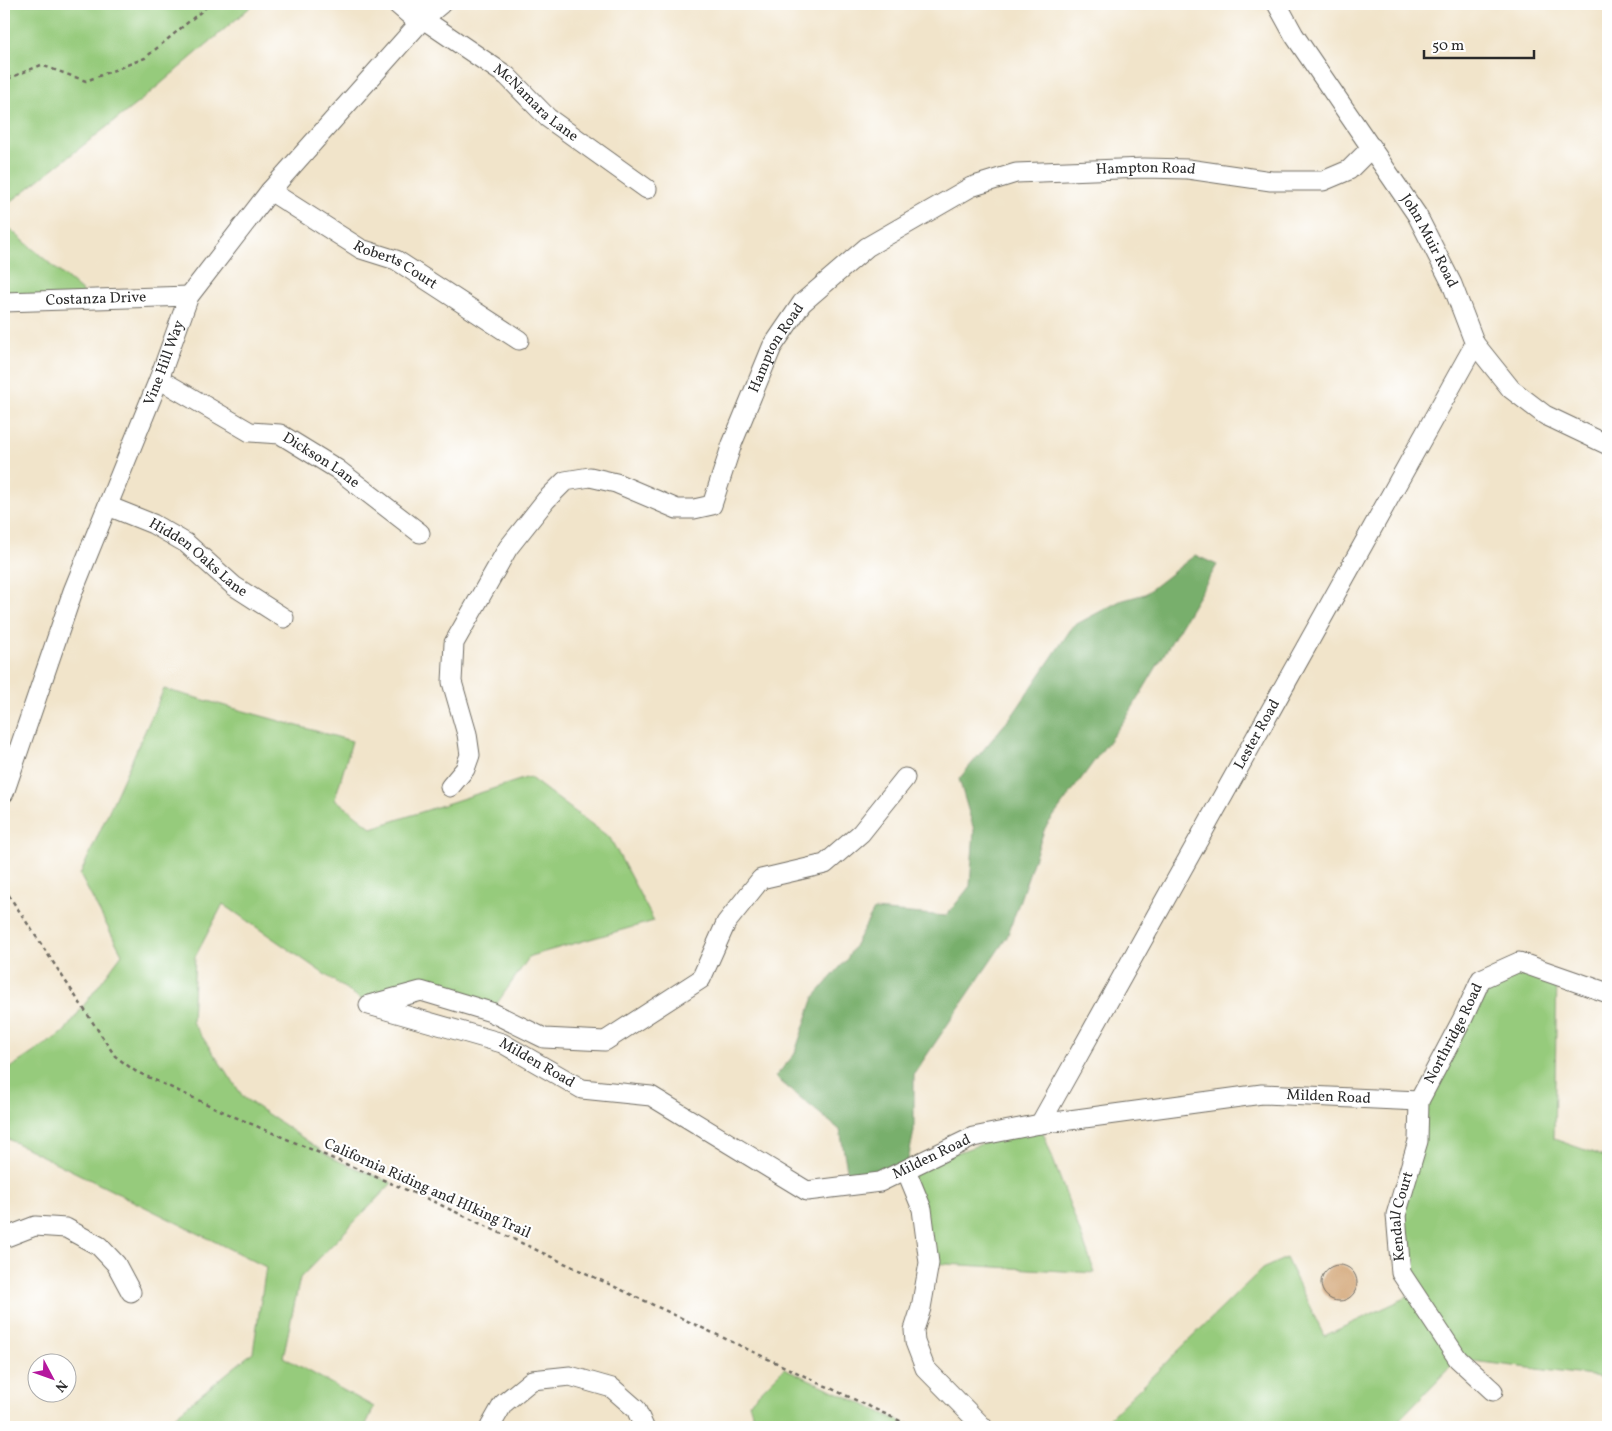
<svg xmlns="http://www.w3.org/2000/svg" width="1612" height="1431" font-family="Vollkorn,serif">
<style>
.green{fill:#96cb7c;stroke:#607b54}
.forest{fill:#78af6c;stroke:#526d4c}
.building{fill:#cf9f6c}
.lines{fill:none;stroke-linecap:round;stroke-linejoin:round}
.minor-casing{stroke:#706c63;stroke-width:21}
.path{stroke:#706c63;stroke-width:2.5;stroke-dasharray:4 4;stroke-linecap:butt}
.minor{stroke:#fff;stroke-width:19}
.labels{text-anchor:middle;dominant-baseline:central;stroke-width:4.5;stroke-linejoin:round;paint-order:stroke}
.street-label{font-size:15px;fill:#2b2b2b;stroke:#fff}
</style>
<rect width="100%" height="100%" fill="#fff"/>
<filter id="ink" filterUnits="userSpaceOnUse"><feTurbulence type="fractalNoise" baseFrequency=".02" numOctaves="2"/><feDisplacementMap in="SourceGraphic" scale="10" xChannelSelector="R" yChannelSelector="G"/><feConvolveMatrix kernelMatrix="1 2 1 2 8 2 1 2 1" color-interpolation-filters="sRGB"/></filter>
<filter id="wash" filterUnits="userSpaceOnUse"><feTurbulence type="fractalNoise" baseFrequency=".0096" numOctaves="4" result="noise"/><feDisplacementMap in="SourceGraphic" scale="20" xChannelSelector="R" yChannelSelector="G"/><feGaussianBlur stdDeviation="1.12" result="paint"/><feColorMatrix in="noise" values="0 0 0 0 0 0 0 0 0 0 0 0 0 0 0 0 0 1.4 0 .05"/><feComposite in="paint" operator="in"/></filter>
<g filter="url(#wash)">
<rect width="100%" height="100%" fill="#f1e4ca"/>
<path class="green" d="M 4,4 L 254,4 L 144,98 L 4,207 Z
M 4,224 L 91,299 L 4,302 Z
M 164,689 L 352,741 L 335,799 L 372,828 L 529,777 L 610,838 L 654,921 L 530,956 L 491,1012 L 421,991 L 369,1005 L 223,904 L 195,957 L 192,1022 L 244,1098 L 334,1159 L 392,1183 L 300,1278 L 283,1357 L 374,1407 L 365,1427 L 161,1427 L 253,1352 L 266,1267 L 4,1137 L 4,1072 L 64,1032 L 122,954 L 80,875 Z
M 1519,962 L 1557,973 L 1554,1139 L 1608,1158 L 1608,1378 L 1458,1359 L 1392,1427 L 1100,1427 L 1262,1269 L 1286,1258 L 1324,1336 L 1414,1294 L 1396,1215 L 1419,1101 L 1481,979 Z
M 1040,1124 L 1095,1273 L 929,1263 L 906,1170 Z
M 784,1368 L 913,1427 L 756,1427 L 749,1403 Z"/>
<path class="forest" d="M 1195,555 L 1217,565 L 1128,715 L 1045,828 L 1007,937 L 914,1074 L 914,1131 L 906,1170 L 850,1186 L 840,1130 L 775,1077 L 794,1055 L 814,997 L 847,959 L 874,910 L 946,916 L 970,886 L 974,830 L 959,779 L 1014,713 L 1073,626 L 1120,601 L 1145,594 Z"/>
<g id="blocks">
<path class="building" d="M1321 1283a18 18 0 1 1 36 0a18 18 0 1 1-36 0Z"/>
</g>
</g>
<g filter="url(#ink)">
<use href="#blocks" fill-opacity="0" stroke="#706c63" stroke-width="1"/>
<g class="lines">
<defs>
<g id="minor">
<path d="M 397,4 L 419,23"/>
<path id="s1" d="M 1277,4 L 1294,35 L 1417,215 L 1452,284 L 1475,344 L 1511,389 L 1545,415 L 1608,445"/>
<path id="s2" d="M 423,19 L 507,76 L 548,118 L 647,189"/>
<path id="s3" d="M 270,191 L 361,249 L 396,260 L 519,340"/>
<path id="s4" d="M 4,302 L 189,296"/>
<path id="s5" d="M 159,379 L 250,432 L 280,434 L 337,469 L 420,533"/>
<path id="s6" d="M 108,506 L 153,524 L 186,543 L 234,586 L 284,618"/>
<path id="s7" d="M 905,778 L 861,833 L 825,864 L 761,879 L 726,923 L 701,979 L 605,1041 L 544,1038 L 491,1012 L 421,991 L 369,1005 L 502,1043 L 582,1089 L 651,1096 L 807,1191 L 880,1182 L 973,1137 L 1040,1124 L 1262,1094 L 1419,1101"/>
<path id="s8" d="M 450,787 L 465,769 L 470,755 L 467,734 L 452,682 L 454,643 L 508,548 L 546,500 L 565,481 L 590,477 L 616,483 L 677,509 L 694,509 L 712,505 L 732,444 L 772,347 L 802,303 L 867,247 L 971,187 L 1016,173 L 1144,168 L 1188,169 L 1271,181 L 1323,181 L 1349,170 L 1372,147"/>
<path id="s9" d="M 4,793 L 73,591 L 159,379 L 189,296 L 270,191 L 423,19 L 441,4"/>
<path id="s10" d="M 1040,1124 L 1475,344"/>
<path d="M 906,1170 L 922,1209 L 929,1263 L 921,1308 L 914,1330 L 915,1342 L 925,1368 L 983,1427"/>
<path d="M 4,1238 L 35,1226 L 66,1228 L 99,1246 L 116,1264 L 131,1292"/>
<path id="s11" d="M 1493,1391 L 1458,1359 L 1401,1273 L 1396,1215 L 1418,1141 L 1419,1101 L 1463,1018 L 1481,979 L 1519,962 L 1608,993"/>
<path d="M 490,1427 L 503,1404 L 532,1380 L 570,1376 L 612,1388 L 636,1409 L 644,1427"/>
</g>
</defs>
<use href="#minor" class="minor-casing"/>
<path class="path" d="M 4,101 L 5,80 L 41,65 L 86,81 L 145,58 L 210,4
M 4,135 L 6,168 L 4,170
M 4,888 L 115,1056 L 135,1071 L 235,1117 L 428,1199 L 913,1427"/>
<use href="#minor" class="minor"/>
</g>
</g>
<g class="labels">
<g class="street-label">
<text stroke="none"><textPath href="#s2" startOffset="141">McNamara Lane</textPath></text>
<text stroke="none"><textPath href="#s8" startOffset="1109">Hampton Road</textPath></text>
<text stroke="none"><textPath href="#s1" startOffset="282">John Muir Road</textPath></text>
<text stroke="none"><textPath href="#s3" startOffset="146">Roberts Court</textPath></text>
<text stroke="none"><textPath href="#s4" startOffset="92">Costanza Drive</textPath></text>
<text stroke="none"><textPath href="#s8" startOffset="674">Hampton Road</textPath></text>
<text stroke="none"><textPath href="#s9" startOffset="459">Vine Hill Way</textPath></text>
<text stroke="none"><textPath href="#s5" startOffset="184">Dickson Lane</textPath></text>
<text stroke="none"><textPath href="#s6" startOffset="105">Hidden Oaks Lane</textPath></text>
<text stroke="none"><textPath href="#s10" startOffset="446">Lester Road</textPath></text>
<text stroke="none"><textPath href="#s11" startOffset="402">Northridge Road</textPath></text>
<text stroke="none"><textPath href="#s7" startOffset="841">Milden Road</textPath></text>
<text stroke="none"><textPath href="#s7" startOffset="1681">Milden Road</textPath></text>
<text stroke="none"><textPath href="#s7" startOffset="1276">Milden Road</textPath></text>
<text transform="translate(427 1189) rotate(24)">California Riding and HIking Trail</text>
<text stroke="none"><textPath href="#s11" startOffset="208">Kendall Court</textPath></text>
</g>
</g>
<rect width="1612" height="1431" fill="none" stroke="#fff" stroke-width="20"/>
<g transform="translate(52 1378) rotate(131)"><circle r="24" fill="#ffffff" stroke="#aaaaaa"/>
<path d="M0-4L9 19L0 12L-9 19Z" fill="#b5179e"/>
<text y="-8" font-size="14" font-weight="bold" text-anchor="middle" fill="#2b2b2b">N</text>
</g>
<path d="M1424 50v8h110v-8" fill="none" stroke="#2b2b2b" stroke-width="2.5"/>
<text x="1432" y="50" font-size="15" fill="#2b2b2b" stroke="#ffffff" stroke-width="4" paint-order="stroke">50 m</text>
</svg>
